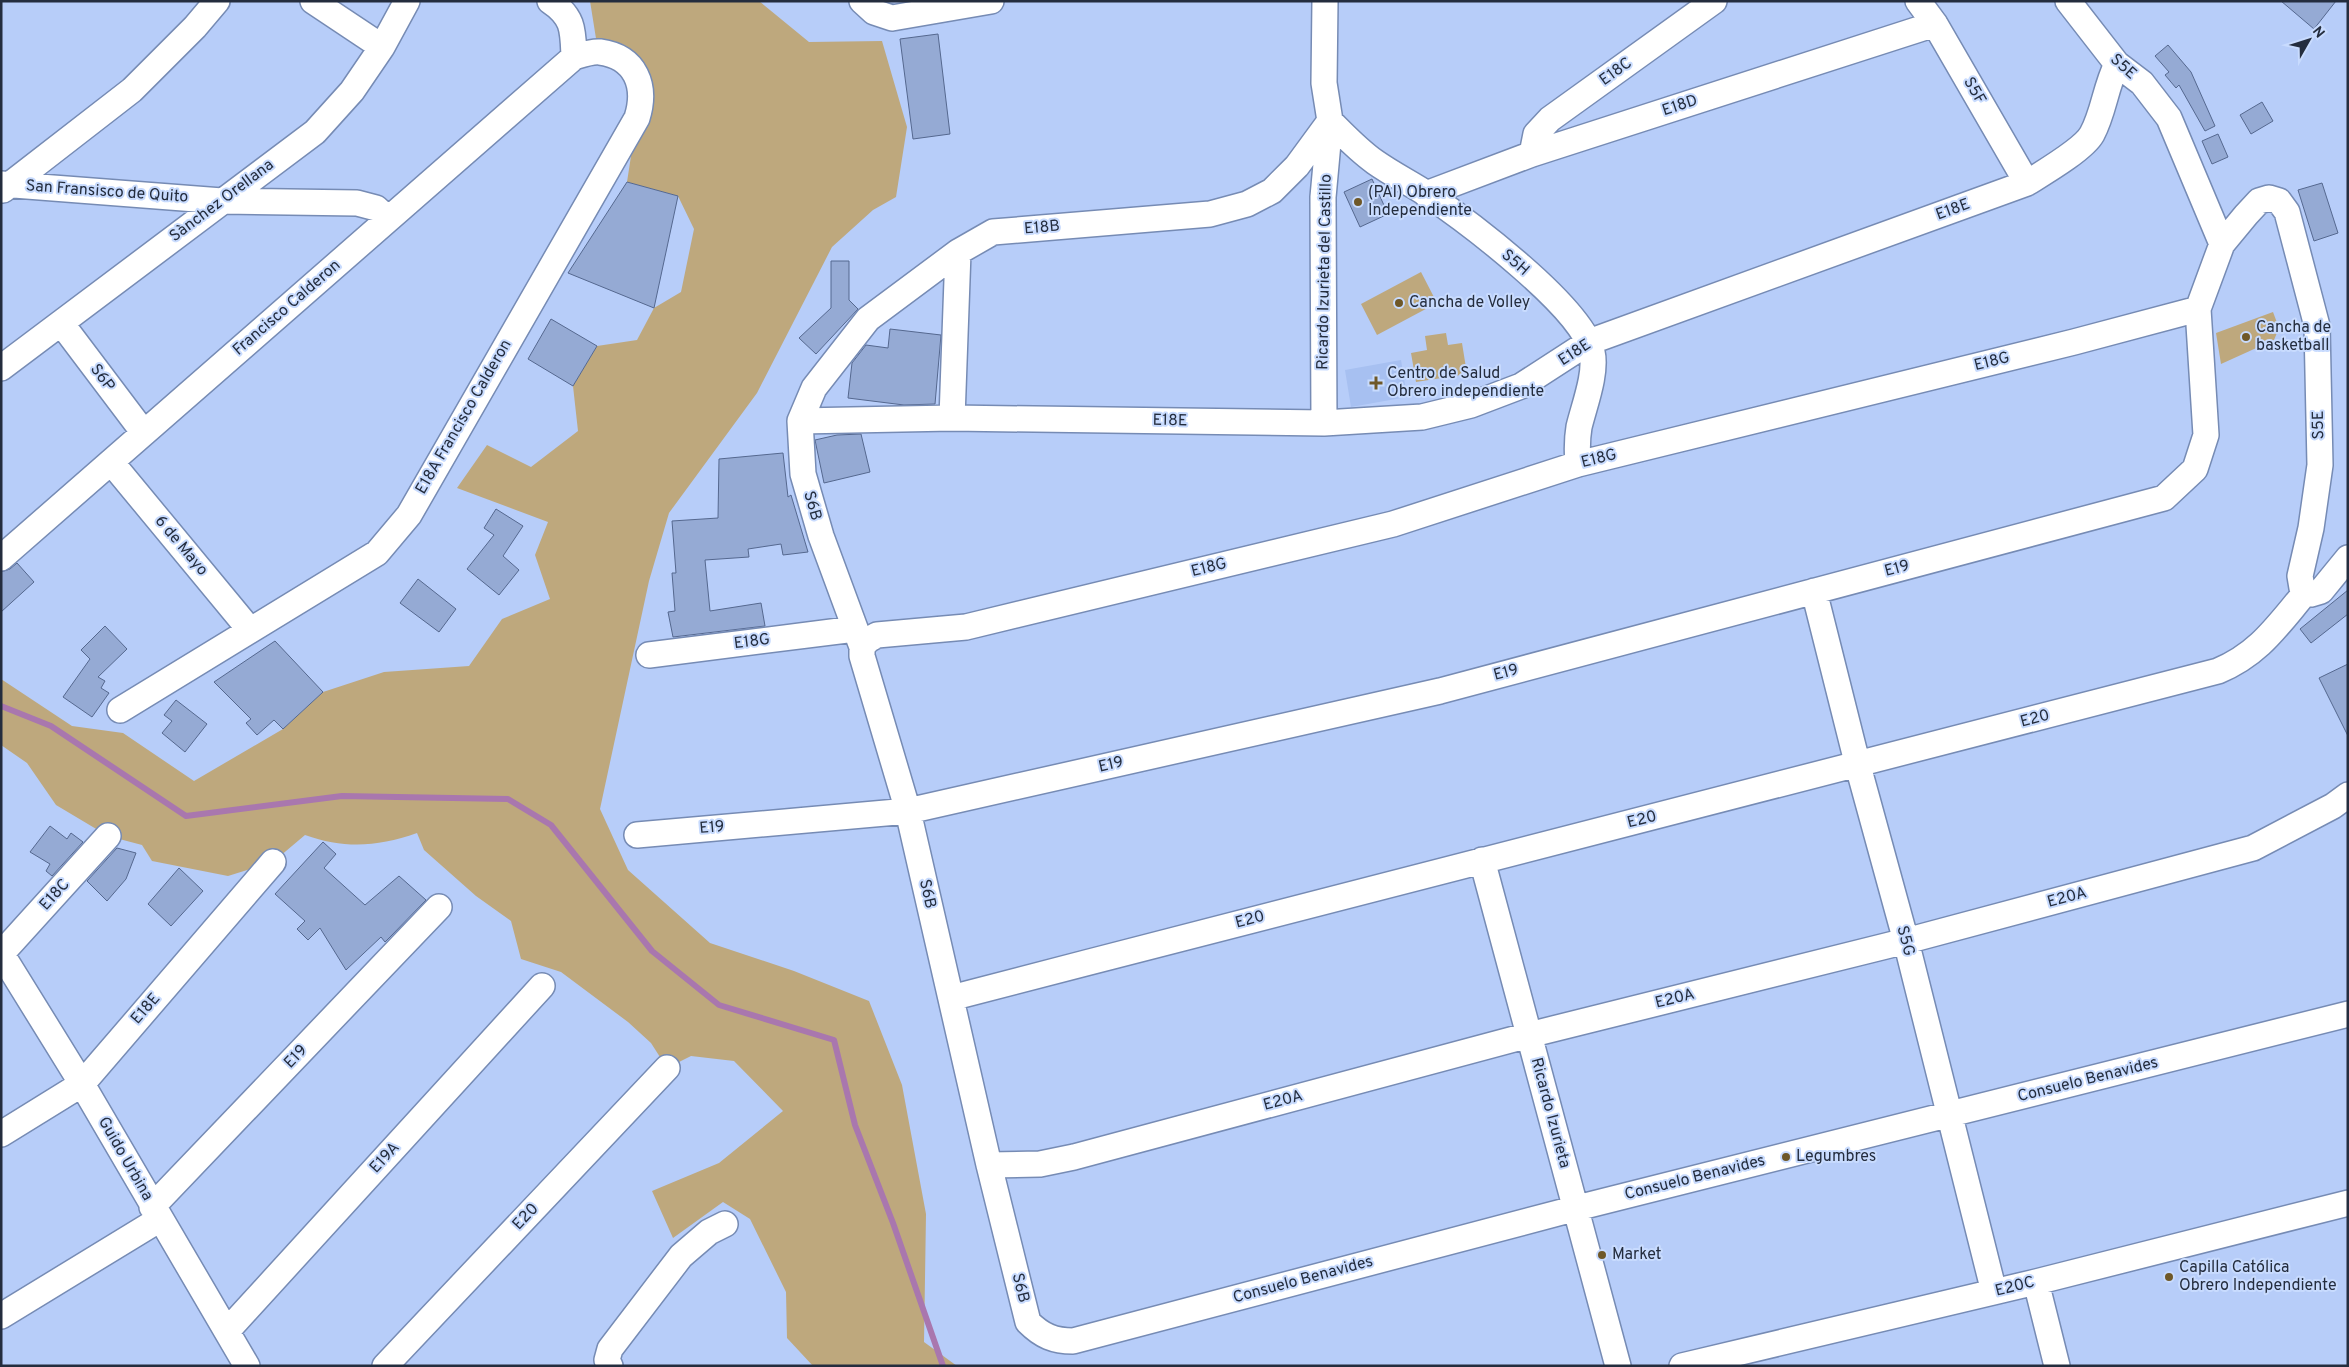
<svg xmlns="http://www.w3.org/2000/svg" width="2349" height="1367" font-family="Overpass,sans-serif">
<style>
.built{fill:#a7c0f1}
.green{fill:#bea87d}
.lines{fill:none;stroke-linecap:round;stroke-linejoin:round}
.stream{stroke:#a977ae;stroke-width:6}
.building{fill:#95aad4;stroke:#55688f}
.minor-casing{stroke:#768bb4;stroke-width:28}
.minor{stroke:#fff;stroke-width:25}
.poi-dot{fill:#6f5828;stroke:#c8dbfe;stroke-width:2}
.labels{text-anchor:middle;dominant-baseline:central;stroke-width:4;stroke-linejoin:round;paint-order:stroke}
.street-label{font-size:16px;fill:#242d3e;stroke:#c8dbfe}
.poi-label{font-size:16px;fill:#242d3e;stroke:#c8dbfe;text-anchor:start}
</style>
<rect width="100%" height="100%" fill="#b7cdf9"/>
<path class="built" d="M 1401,360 L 1407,397 L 1351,407 L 1345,370 Z"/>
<path class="green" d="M 590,1 L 759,1 L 809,42 L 882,41 L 907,127 L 896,197 L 873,210 L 832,247 L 757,393 L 669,513 L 649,581 L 600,809 L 628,870 L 710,943 L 794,971 L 869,1001 L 902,1085 L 926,1214 L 924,1342 L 957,1366 L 813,1366 L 787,1338 L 786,1292 L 750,1219 L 723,1202 L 673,1238 L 652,1191 L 719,1163 L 783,1111 L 734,1061 L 691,1056 L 667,1068 L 651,1043 L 628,1022 L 561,972 L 521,959 L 511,921 L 476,896 L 424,850 L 417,833 C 377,847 345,849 305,835 L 273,862 L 228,876 L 152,861 L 142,845 L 108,836 L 56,805 L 27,763 L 1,745 L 1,679 L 72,726 L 123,733 L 194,781 L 283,729 L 323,692 L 384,672 L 469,666 L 502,619 L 550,599 L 535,555 L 548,522 L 457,488 L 487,445 L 531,467 L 578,431 L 573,386 L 597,346 L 637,340 L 654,308 L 681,292 L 694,229 L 678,196 L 627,182 L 641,91 L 598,51 Z
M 1421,272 L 1437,303 L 1377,335 L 1361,304 Z
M 2273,312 L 2279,328 L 2274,340 L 2221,364 L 2216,333 Z
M 1446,333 L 1448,345 L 1462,343 L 1467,374 L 1416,382 L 1411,353 L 1427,350 L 1425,336 Z"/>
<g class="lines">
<path class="stream" d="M 1,706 L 51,726 L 186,816 L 342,796 L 508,799 L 551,825 L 652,951 L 719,1005 L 834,1040 L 855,1125 L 893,1223 L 943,1366"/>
</g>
<path class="building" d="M 2281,1 L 2336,1 L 2314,29 Z
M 938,34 L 950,134 L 913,139 L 900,39 Z
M 2168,45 L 2191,72 L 2215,126 L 2205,131 L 2179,85 L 2176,88 L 2165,75 L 2169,72 L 2155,56 Z
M 2262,102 L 2273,121 L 2251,134 L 2240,115 Z
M 2218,134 L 2228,157 L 2212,164 L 2202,141 Z
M 1372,179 L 1388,214 L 1360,227 L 1344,192 Z
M 627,182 L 678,196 L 654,308 L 568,273 Z
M 2322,183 L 2338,233 L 2314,241 L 2298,190 Z
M 831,261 L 849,261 L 849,300 L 858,309 L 816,354 L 799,338 L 831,308 Z
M 551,319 L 597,346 L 573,386 L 528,359 Z
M 890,329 L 941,335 L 935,404 L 904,405 L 848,398 L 852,363 L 866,345 L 888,348 Z
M 861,434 L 870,472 L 824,483 L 815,440 L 837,435 Z
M 783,453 L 788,497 L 791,495 L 808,552 L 783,555 L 781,544 L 748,549 L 749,557 L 705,560 L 710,611 L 761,603 L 765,626 L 673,637 L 668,612 L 675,611 L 672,573 L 676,573 L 672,521 L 718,518 L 719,459 Z
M 496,509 L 523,526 L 503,556 L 519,570 L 499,595 L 467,569 L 494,535 L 484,528 Z
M 17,563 L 34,582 L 1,612 L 1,572 L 10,569 Z
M 418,579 L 456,609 L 439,632 L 400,603 Z
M 2348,590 L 2348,614 L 2311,643 L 2300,629 Z
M 105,626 L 127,649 L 98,677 L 105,681 L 101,688 L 109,693 L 92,717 L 63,697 L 90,659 L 81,650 Z
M 275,641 L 323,692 L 283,729 L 274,720 L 257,735 L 246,723 L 251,719 L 214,682 Z
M 2348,664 L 2348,736 L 2319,678 Z
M 176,700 L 207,724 L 185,752 L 162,733 L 172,721 L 164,715 Z
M 50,826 L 67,839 L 71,833 L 83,842 L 52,876 L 46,871 L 50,864 L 30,852 Z
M 323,842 L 336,854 L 324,868 L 365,905 L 399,876 L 426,900 L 391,936 L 385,942 L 381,937 L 346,970 L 320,928 L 308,940 L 297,929 L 305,921 L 275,894 Z
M 117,848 L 136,853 L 126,879 L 107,901 L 87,881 Z
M 179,868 L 203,891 L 171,926 L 148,904 Z"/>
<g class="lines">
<defs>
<path id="minor" d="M 313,1 L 382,47
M 550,1 C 574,17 573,31 574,57
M 862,1 L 874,12 L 892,18 L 991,1
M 1918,1 L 1935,24 L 2027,183
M 2068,1 L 2117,64 L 2142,83 L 2169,118 L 2222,244
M 1330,121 L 1297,166 L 1272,191 L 1247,204 L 1210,214 L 993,232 L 958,252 L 868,319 L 814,388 L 800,421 L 803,474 L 821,536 L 862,647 L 862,656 L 908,811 L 989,1165 L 1028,1322 C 1042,1336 1054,1341 1073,1341 L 1577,1208 L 2348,1014
M 1330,121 C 1344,135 1358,150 1375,162 C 1392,174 1410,183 1427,194 C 1467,221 1582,307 1592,352 C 1597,373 1584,406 1579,427 C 1577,439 1577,452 1578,464
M 1532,154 L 1536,134 L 1550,119 L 1714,1
M 1,184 L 222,201 L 357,203 L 376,208 L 388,219
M 3,190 L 132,90 L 195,27 L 217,1
M 1426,194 L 1532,154 L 1935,24
M 61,323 L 144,433
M 1,368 L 315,132 L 352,91 L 382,47 L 407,1
M 952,418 L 958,252
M 800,421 L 952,418 L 1324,423 L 1422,417 L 1471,405 L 1521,386 L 1589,342 L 2027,183 C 2043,173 2084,149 2092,134 C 2104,112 2105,88 2117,64
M 1324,423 L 1323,197 L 1330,121 L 1324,83 L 1325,1
M 111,462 L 250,630
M 1,558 L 574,57 C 581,55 592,51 600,52 C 636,57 647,86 637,118 L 409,515 L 377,553 L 120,710
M 1814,591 L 1858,766 L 1906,941 L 1994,1292
M 862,647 L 868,640 L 877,635 L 966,627 L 1393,524 L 1578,464 L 2074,342 L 2198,309 L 2222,244 L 2246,215 L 2259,201 L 2269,198 L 2279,201 L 2287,212 L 2317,326 L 2320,465 L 2311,528 L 2300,576 L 2302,588 L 2305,593 L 2311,594 L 2321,591 L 2348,558
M 649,655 L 855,629
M 637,835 L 908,811 L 1440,691 L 2164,498 L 2195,469 L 2206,435 L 2198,309
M 1482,860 L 1618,1366
M 1,953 L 82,1084 L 247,1366
M 1,954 L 108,836
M 951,998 C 1373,888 1796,782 2218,671 C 2259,654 2277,626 2305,593
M 1,1134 L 82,1084 L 273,862
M 989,1165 L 1040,1164 L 1074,1157 L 1529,1035 L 1906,941 L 2253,848 L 2333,806 L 2348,795
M 152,1207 L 439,907
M 2036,1282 L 2057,1366
M 1,1316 L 160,1219
M 227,1331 L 542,986
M 385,1366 L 667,1068
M 610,1366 L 607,1360 L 610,1349 L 681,1256 L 709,1232 L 725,1224
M 1682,1366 L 2036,1282 L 2348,1203"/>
</defs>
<use href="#minor" class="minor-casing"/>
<use href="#minor" class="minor"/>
</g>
<g class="poi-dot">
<circle cx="1358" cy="202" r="5"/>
<circle cx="1399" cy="303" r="5"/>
<circle cx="2246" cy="337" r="5"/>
<path d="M1373.5 375.5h5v5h5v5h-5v5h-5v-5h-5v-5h5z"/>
<circle cx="1786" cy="1157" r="5"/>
<circle cx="1602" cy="1255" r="5"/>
<circle cx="2169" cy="1277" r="5"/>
</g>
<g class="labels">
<g class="street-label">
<text transform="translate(2123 67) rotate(42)">S5E</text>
<text transform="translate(1616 72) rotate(-36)">E18C</text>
<text transform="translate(1974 91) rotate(60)">S5F</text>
<text transform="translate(1680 106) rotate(-18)">E18D</text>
<text transform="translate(107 192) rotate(4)">San Fransisco de Quito</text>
<text transform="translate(222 201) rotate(-37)">Sànchez Orellana</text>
<text transform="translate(1953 210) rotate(-20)">E18E</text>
<text transform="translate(1042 228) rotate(-5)">E18B</text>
<text transform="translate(1515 263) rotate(41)">S5H</text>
<text transform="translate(1325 272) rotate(-89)">Ricardo Izurieta del Castillo</text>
<text transform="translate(287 308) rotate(-41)">Francisco Calderon</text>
<text transform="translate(1575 353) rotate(-33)">E18E</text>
<text transform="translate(1992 362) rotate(-14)">E18G</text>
<text transform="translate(102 378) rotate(53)">S6P</text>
<text transform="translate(464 417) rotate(-60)">E18A Francisco Calderon</text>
<text transform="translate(1170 421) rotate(1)">E18E</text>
<text transform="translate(2319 425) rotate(-91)">S5E</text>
<text transform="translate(1599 459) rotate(-14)">E18G</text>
<text transform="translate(812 506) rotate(74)">S6B</text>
<text transform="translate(181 546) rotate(50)">6 de Mayo</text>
<text transform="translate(1209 568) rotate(-14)">E18G</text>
<text transform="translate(1897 569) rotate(-15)">E19</text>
<text transform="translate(752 642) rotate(-7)">E18G</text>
<text transform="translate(1506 673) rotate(-15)">E19</text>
<text transform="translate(2035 719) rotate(-15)">E20</text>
<text transform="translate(1111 765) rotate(-13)">E19</text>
<text transform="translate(1642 820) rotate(-14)">E20</text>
<text transform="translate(712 828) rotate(-5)">E19</text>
<text transform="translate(927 894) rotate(77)">S6B</text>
<text transform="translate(55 895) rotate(-48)">E18C</text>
<text transform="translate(2067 898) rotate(-15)">E20A</text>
<text transform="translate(1250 920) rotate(-15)">E20</text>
<text transform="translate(1905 941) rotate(75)">S5G</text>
<text transform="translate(1675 999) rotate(-14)">E20A</text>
<text transform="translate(146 1009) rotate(-49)">E18E</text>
<text transform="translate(296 1057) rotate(-46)">E19</text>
<text transform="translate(2088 1080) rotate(-14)">Consuelo Benavides</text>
<text transform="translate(1283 1101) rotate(-15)">E20A</text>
<text transform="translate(1550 1113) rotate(75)">Ricardo Izurieta</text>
<text transform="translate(385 1158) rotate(-47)">E19A</text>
<text transform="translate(125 1159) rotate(60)">Guido Urbina</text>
<text transform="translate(1695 1178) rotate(-14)">Consuelo Benavides</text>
<text transform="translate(526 1217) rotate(-47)">E20</text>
<text transform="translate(1303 1280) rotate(-15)">Consuelo Benavides</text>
<text transform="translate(2015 1287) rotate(-14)">E20C</text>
<text transform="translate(1020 1288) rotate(76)">S6B</text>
</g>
<g class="poi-label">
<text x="1368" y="193">(PAI) Obrero<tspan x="1368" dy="18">Independiente</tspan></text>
<text x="1409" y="303">Cancha de Volley</text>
<text x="2256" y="328">Cancha de<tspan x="2256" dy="18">basketball</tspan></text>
<text x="1387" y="374">Centro de Salud<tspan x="1387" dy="18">Obrero independiente</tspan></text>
<text x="1796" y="1157">Legumbres</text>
<text x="1612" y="1255">Market</text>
<text x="2179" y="1268">Capilla Católica<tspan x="2179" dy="18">Obrero Independiente</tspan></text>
</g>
</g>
<rect width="2349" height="1367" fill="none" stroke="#242d3e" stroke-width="5"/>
<g transform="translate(2309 40) rotate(51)" stroke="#c8dbfe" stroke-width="4" paint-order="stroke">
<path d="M0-4L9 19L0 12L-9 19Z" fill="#242d3e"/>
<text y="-8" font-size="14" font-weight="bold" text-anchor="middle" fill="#242d3e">N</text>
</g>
</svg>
